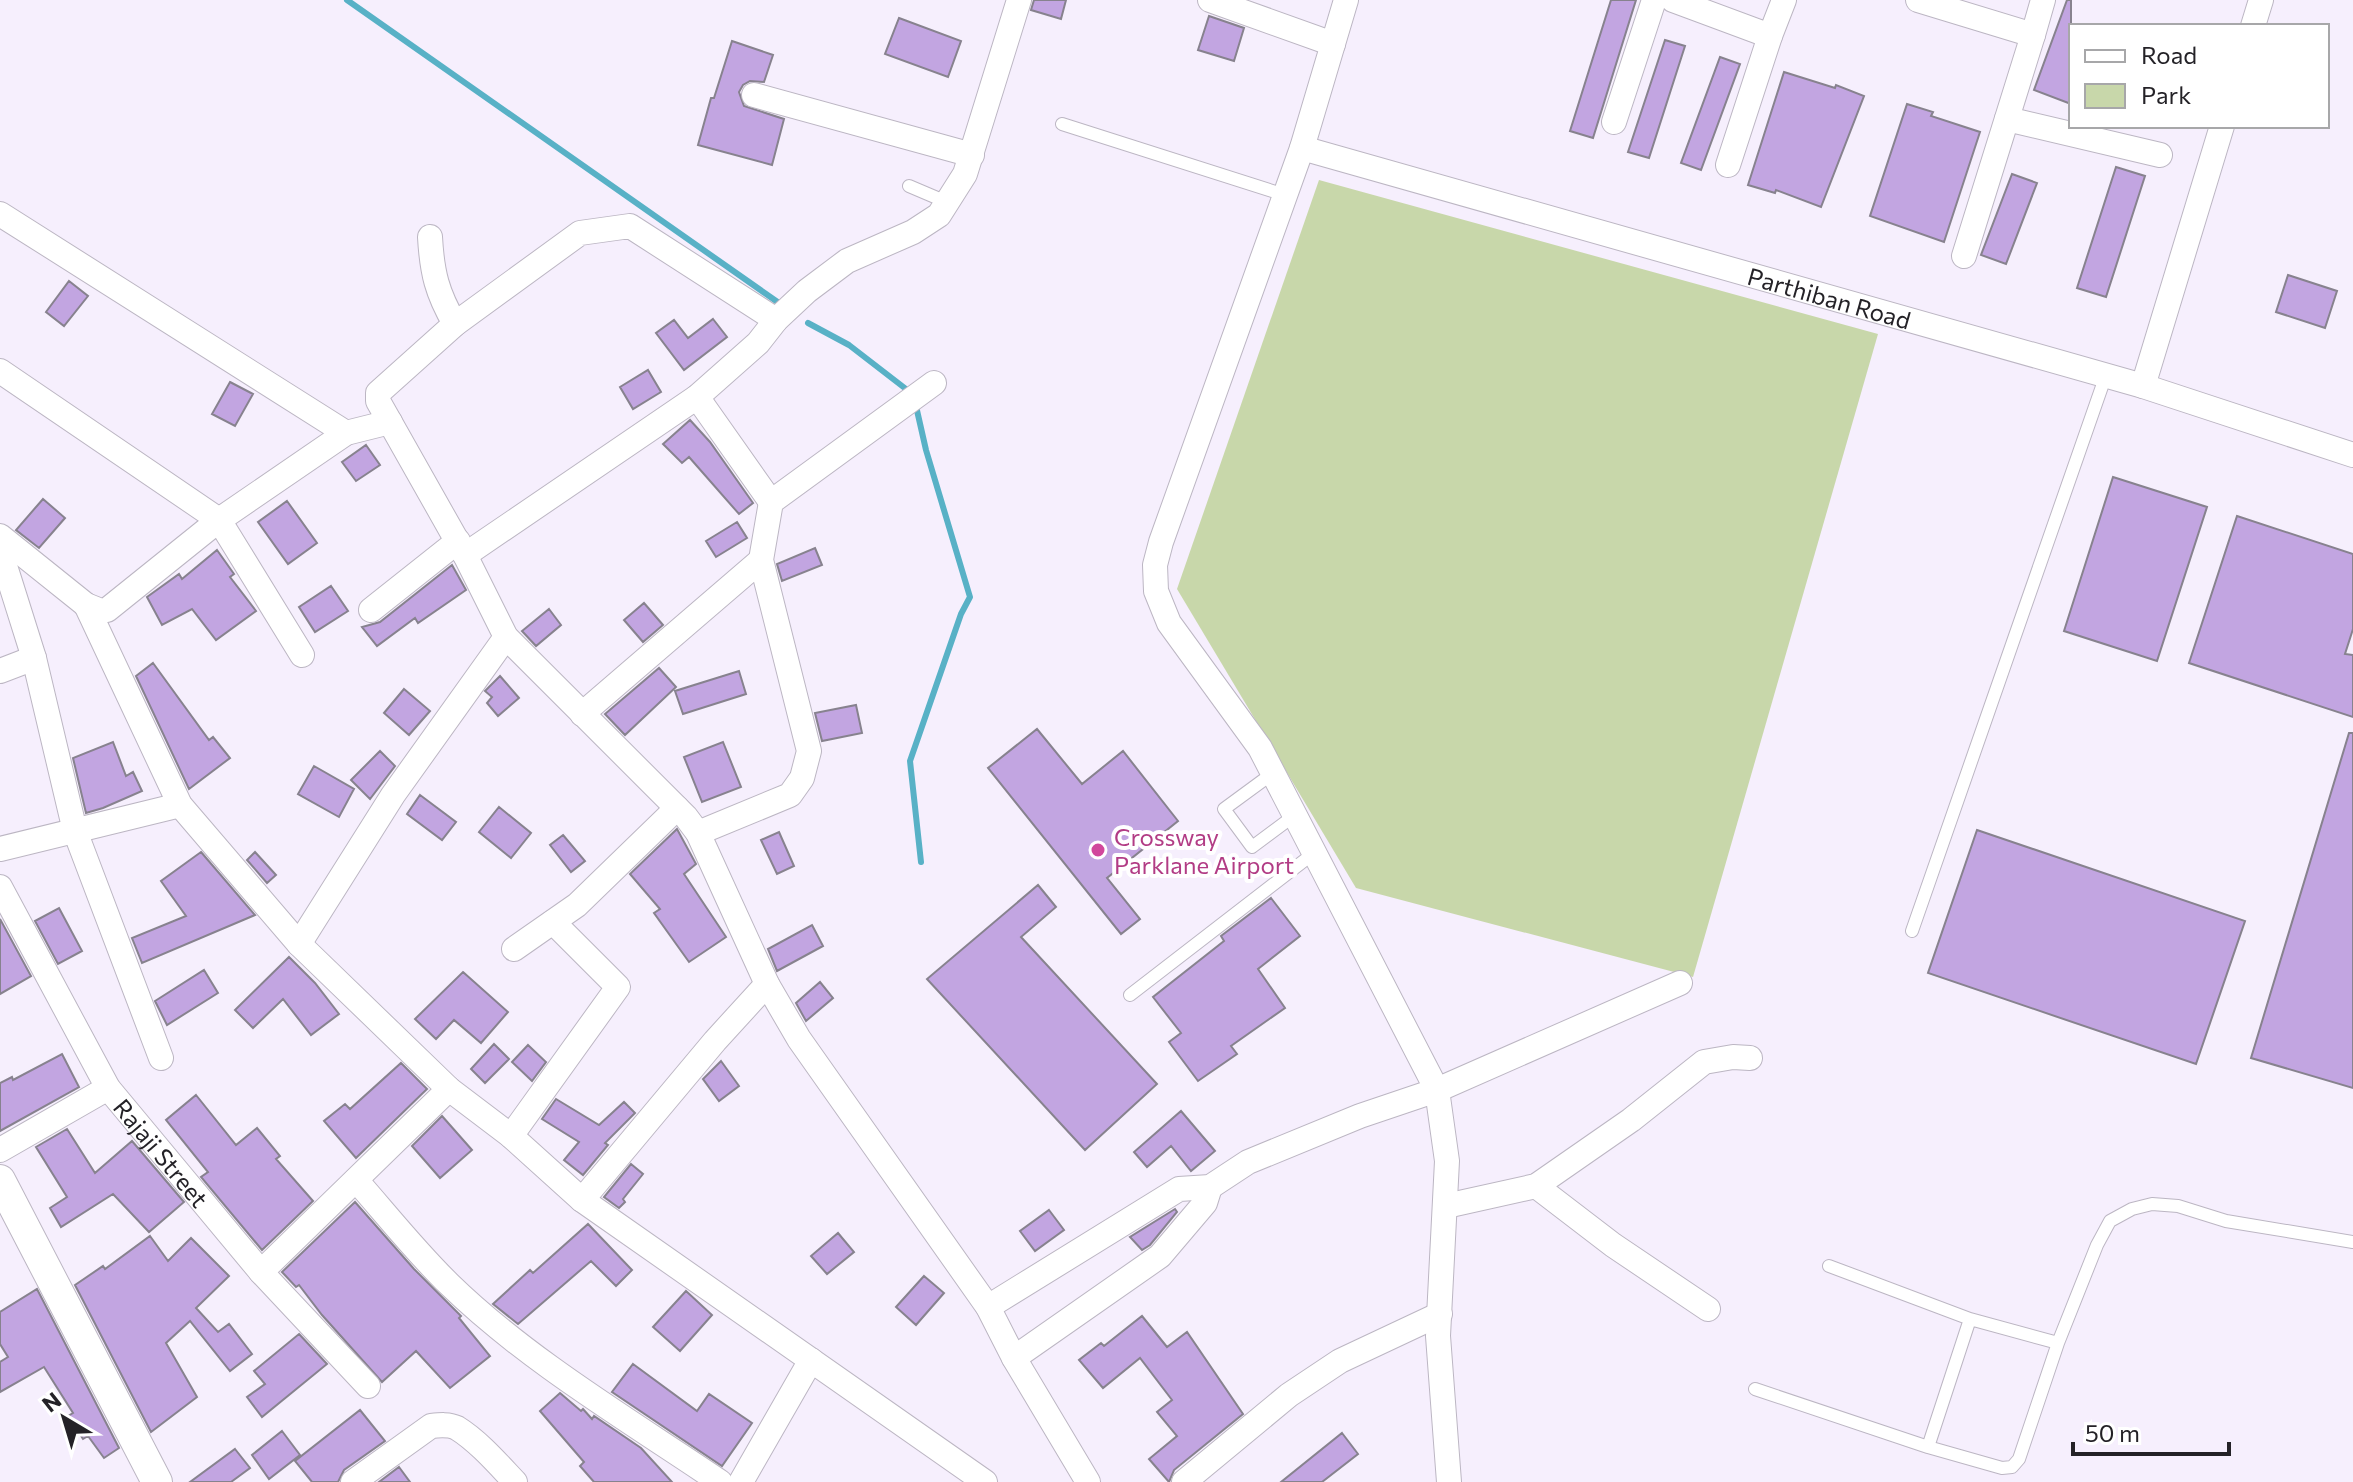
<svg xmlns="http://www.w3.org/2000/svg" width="2353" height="1482" font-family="Commissioner,sans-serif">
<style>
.green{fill:#c8d7aa}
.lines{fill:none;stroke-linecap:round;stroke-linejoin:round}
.stream{stroke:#58b1c6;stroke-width:6}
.building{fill:#c2a5e1;stroke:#87828e;stroke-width:2}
.service-casing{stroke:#bcb6c3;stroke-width:14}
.minor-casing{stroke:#bcb6c3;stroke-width:26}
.tertiary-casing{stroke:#bcb6c3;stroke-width:32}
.service{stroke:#fff;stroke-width:12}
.minor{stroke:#fff;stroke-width:24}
.tertiary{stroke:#fff;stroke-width:30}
.hotel-dot{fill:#d1479c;stroke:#fff;stroke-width:3}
.labels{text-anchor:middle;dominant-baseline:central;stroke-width:8;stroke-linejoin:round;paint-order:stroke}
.street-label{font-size:24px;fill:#242227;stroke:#fff}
.hotel-label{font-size:24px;fill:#b23c85;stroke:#fff;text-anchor:start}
</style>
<rect width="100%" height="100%" fill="#f6effd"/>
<path class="green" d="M 1319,180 L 1878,334 L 1693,977 L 1356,888 L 1177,589 Z"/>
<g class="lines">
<path class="stream" d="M 347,0 L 779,303
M 808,323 L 849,345 L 906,389
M 916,406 L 926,450 L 970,597 L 961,614 L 910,761 L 921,862"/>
</g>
<path class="building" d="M 1034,0 L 1066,0 L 1061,19 L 1031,10 Z
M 1611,0 L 1636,0 L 1593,138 L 1570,131 Z
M 2067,0 L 2071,0 L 2071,104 L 2034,90 Z
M 1209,16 L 1244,28 L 1234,61 L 1198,50 Z
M 899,18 L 961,41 L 948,77 L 885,54 Z
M 1665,40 L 1685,46 L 1649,158 L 1628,152 Z
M 732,41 L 773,55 L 764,82 L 750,81 L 743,85 L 739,92 L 744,106 L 784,119 L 772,165 L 698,145 L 711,98 L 714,98 Z
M 1720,57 L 1740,64 L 1701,170 L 1681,163 Z
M 1784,72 L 1835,88 L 1836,85 L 1864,96 L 1821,207 L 1776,190 L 1775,193 L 1748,185 Z
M 1907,104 L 1933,112 L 1931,116 L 1980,132 L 1944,242 L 1870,216 Z
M 2116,167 L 2145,176 L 2106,297 L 2077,288 Z
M 2012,174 L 2037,183 L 2006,264 L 1981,255 Z
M 2288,275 L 2337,291 L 2325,328 L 2276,312 Z
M 69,281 L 88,296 L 64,326 L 46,312 Z
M 713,319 L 727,337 L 684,370 L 656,333 L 674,320 L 688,338 Z
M 648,370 L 661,392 L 633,409 L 620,387 Z
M 230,382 L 253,394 L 235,426 L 212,414 Z
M 690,420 L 710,442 L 753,503 L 739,514 L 689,457 L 682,463 L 663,444 Z
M 366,445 L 380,465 L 356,481 L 342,462 Z
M 2113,477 L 2207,507 L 2157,661 L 2064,631 Z
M 43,499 L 65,518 L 39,548 L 16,530 Z
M 287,501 L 317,543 L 288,564 L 258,522 Z
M 2237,516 L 2353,554 L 2353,629 L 2345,654 L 2353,655 L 2353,717 L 2189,663 Z
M 737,522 L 747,538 L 716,557 L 706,541 Z
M 815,548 L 822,565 L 782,581 L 777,564 Z
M 217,550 L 234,574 L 230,577 L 256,611 L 216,640 L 192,609 L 162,625 L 147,597 L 179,574 L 182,579 Z
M 452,565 L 466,590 L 418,623 L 415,618 L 377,646 L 362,627 L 380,622 Z
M 331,586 L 348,611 L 315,632 L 299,607 Z
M 644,603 L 663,625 L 643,642 L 624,620 Z
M 549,609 L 561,625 L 536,646 L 522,631 Z
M 153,663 L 209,740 L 213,737 L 230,758 L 189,789 L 136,676 Z
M 659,668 L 676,687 L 625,735 L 605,714 Z
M 739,671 L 746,694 L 683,714 L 675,691 Z
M 500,676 L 519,698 L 498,716 L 487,703 L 492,697 L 485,691 Z
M 404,689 L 430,711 L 409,735 L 384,713 Z
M 856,705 L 862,733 L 822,741 L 815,713 Z
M 1037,729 L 1082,784 L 1123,751 L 1178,821 L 1107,878 L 1140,919 L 1121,934 L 988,768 Z
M 2349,733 L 2353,733 L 2353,1088 L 2251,1058 Z
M 113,742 L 126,776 L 133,772 L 142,791 L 103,808 L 86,813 L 73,758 Z
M 723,742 L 741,787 L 702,802 L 684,757 Z
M 380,751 L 395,766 L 370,799 L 351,780 Z
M 314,766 L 354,789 L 339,817 L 298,794 Z
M 420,795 L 456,822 L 442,840 L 407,814 Z
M 499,807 L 531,833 L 511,858 L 479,832 Z
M 677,829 L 696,864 L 684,874 L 726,937 L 689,962 L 654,913 L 660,909 L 630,874 Z
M 1977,830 L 2245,921 L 2196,1064 L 1928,973 Z
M 779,832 L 794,866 L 777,874 L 761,840 Z
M 563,835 L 585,861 L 571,872 L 550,845 Z
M 201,852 L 255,915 L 142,963 L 132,938 L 186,916 L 161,881 Z
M 255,852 L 276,875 L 267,883 L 247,860 Z
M 1038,885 L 1056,907 L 1021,937 L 1157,1084 L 1085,1150 L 927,979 Z
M 1271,898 L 1300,936 L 1258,969 L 1285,1008 L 1231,1046 L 1237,1054 L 1198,1081 L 1169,1042 L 1181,1033 L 1153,997 L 1224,941 L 1221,936 Z
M 59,908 L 82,951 L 58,964 L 35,921 Z
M 0,919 L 31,976 L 0,994 Z
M 812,925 L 823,946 L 777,971 L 768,949 Z
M 289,957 L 315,983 L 339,1014 L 311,1035 L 283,999 L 253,1028 L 235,1010 Z
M 204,970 L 218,993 L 167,1025 L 155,1001 Z
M 463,972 L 508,1012 L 481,1043 L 454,1020 L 436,1039 L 415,1019 Z
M 820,982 L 833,998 L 806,1021 L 796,1003 Z
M 494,1044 L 509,1059 L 485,1083 L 471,1069 Z
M 528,1045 L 546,1062 L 532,1081 L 512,1062 Z
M 62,1054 L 79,1087 L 0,1131 L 0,1083 L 12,1077 L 13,1080 Z
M 721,1061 L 739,1086 L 719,1101 L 703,1079 Z
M 401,1063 L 427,1089 L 356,1158 L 324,1121 L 345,1104 L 350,1109 Z
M 196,1095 L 236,1145 L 257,1128 L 280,1156 L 276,1159 L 313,1201 L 262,1250 L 201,1177 L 208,1172 L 166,1120 Z
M 556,1099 L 599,1125 L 624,1102 L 635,1113 L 605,1143 L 608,1145 L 583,1175 L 564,1160 L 579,1142 L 542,1119 Z
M 1181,1111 L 1215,1151 L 1191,1171 L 1171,1146 L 1147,1167 L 1134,1152 Z
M 442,1116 L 472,1150 L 440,1178 L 412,1146 Z
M 67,1129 L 95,1173 L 132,1141 L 184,1202 L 149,1232 L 113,1194 L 61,1227 L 50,1208 L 67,1197 L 36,1147 Z
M 631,1164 L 643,1174 L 623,1199 L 625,1202 L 619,1208 L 604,1197 Z
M 355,1202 L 414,1269 L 461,1316 L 459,1318 L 490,1356 L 450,1388 L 416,1351 L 382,1382 L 322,1315 L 299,1285 L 296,1287 L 282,1272 Z
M 1175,1209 L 1177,1212 L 1150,1245 L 1142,1250 L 1130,1237 Z
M 1049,1210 L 1064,1230 L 1035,1251 L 1020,1231 Z
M 588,1224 L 632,1270 L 616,1286 L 591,1261 L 518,1324 L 493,1304 L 530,1270 L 533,1273 Z
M 838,1233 L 854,1252 L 827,1274 L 811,1256 Z
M 150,1236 L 168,1261 L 191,1238 L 229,1276 L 196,1308 L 218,1332 L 229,1324 L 252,1354 L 230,1371 L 190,1321 L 166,1343 L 197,1397 L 151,1432 L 75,1285 L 103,1266 L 105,1269 Z
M 924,1276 L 944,1293 L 916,1325 L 896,1307 Z
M 37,1289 L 119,1448 L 104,1458 L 88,1436 L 83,1439 L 68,1416 L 73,1413 L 44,1367 L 0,1392 L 0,1362 L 8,1357 L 0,1344 L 0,1312 Z
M 686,1291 L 712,1315 L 680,1351 L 653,1327 Z
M 1142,1316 L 1167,1347 L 1187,1332 L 1243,1414 L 1174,1470 L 1169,1482 L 1149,1459 L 1177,1436 L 1157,1412 L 1172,1400 L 1140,1358 L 1103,1388 L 1079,1360 L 1101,1343 L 1104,1346 Z
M 299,1334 L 327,1364 L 262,1417 L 247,1397 L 265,1384 L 254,1371 Z
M 633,1364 L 697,1411 L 709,1394 L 752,1423 L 722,1466 L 612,1392 Z
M 560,1393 L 581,1411 L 583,1409 L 592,1419 L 594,1416 L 641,1448 L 672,1482 L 594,1482 L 580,1466 L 584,1462 L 540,1411 Z
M 360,1410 L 385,1441 L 344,1470 L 338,1482 L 312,1482 L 295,1461 Z
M 282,1431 L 300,1455 L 269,1479 L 252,1455 Z
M 1342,1433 L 1358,1454 L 1322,1482 L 1281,1482 Z
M 235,1449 L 250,1468 L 231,1482 L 190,1482 Z
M 399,1467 L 410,1482 L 379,1482 Z"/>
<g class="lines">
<defs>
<path id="service" d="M 1062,124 L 1285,195
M 909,186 L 949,203
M 1273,773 L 1224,809 L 1252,847 L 1295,815
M 1912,931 L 2106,375
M 1130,995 L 1314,853
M 1829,1266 L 1970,1319
M 2058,1343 L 1970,1319 L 1928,1447 L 2002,1468 L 2012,1467 L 2019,1459 L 2058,1343 L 2097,1245 L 2110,1221 L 2132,1209 L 2152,1204 L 2178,1206 L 2226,1221 L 2353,1242
M 1755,1389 L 1928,1447"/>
<g id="minor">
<path d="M 1210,0 L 1333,44"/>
<path d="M 1346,0 L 1302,148 L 1161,542 L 1155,565 L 1156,591 L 1169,623 L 1260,748 L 1437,1090 L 1447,1161 L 1438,1336 L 1449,1482"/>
<path d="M 1673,0 L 1770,36 L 1784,0"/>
<path d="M 1918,0 L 2033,35 L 2043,0"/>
<path d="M 2253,26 L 2261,0"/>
<path d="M 754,95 L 972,155"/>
<path d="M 2007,119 L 2160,155"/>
<path d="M 1614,122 L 1654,0"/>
<path id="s1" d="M 1302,148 L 2143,386 L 2353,455"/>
<path d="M 1728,165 L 1770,36"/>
<path d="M 0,214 L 346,433"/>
<path d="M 430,237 C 432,273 437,293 455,324"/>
<path d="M 1964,256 L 2033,35"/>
<path d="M 776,320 L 630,226 L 580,233 L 455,324 L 378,393 L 378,401 L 465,555 L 506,637 L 686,817 L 698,833 L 767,984 L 799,1039 L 988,1307 L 1014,1358 L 1088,1482"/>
<path d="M 0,371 L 219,520 L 302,655"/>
<path d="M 2143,386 L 2222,126"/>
<path d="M 697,397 L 771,502"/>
<path d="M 0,536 L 86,605 L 101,611 L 107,610 L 219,520 L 346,433 L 390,422"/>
<path d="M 0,550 L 34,658 L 75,831 L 161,1058"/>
<path d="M 465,555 L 697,397 L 758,343 L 776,320 L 807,291 L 847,261 L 913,232 L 939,215 L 965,174 L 1019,0"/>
<path d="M 86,605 L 180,805 L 299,944 L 449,1089 L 511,1136 L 582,1200 L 985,1482"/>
<path d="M 371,610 L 458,541"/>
<path d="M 0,671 L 34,658"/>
<path d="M 582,714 L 761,560"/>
<path d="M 698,833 L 790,795 L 802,778 L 809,751 L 761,560 L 771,502 L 934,383"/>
<path d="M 0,849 L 180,805"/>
<path id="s2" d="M 0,887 L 108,1088 L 261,1272 L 368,1386"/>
<path d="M 299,944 L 393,795 L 506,637"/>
<path d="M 514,949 L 577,905 L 677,808"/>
<path d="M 511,1136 L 618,987 L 553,922"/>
<path d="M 0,1150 L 108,1088"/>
<path d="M 356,1180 C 386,1214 416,1252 449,1284 C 527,1360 630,1421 720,1482"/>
<path d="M 1536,1186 L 1613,1245 L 1708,1309"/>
<path d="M 582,1200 L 715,1041 L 767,984"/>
<path d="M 1446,1206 L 1536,1186 L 1631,1120 L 1704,1062 L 1733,1057 L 1750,1058"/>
<path d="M 261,1272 L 449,1089"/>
<path d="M 988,1307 L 1179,1189 L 1210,1187 L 1248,1162 L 1360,1116 L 1437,1090 L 1680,983"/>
<path d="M 1014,1358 L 1160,1256 L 1205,1203 L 1210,1187"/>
<path d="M 353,1482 L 431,1426 C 440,1425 449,1424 457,1428 C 478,1441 498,1464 515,1482"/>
<path d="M 741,1482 L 811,1360"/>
<path d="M 1184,1482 L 1289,1395 L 1340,1361 L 1440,1314"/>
</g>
<path id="tertiary" d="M 0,1180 L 157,1482"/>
</defs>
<use href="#service" class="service-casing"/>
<use href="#minor" class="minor-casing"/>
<use href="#tertiary" class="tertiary-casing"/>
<use href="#service" class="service"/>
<use href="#minor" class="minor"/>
<use href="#tertiary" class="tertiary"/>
</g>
<circle class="hotel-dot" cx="1098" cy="850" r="8"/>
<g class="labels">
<g class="street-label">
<text stroke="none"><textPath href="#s1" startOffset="548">Parthiban Road</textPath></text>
<text stroke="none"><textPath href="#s2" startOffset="312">Rajaji Street</textPath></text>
</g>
<g class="hotel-label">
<text x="1114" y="836">Crossway<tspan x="1114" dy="28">Parklane Airport</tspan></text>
</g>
</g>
<rect x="2069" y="24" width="260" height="104" fill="#ffffff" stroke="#a7a7a9" stroke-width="2"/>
<rect x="2085" y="50" width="40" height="12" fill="#ffffff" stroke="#a7a7a9" stroke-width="2"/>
<text x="2141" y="64" font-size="24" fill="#242227">Road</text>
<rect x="2085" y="84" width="40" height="24" fill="#c8d7aa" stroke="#a7a7a9" stroke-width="2"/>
<text x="2141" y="104" font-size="24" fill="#242227">Park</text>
<g transform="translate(64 1418) rotate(322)" stroke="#ffffff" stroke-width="6" paint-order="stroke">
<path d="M0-6L14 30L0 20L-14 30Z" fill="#242227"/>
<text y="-12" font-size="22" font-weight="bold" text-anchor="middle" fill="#242227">N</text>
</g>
<path d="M2073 1442v12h156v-12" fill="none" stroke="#242227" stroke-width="4"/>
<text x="2085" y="1442" font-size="24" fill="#242227" stroke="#ffffff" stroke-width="6" paint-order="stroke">50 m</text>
</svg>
